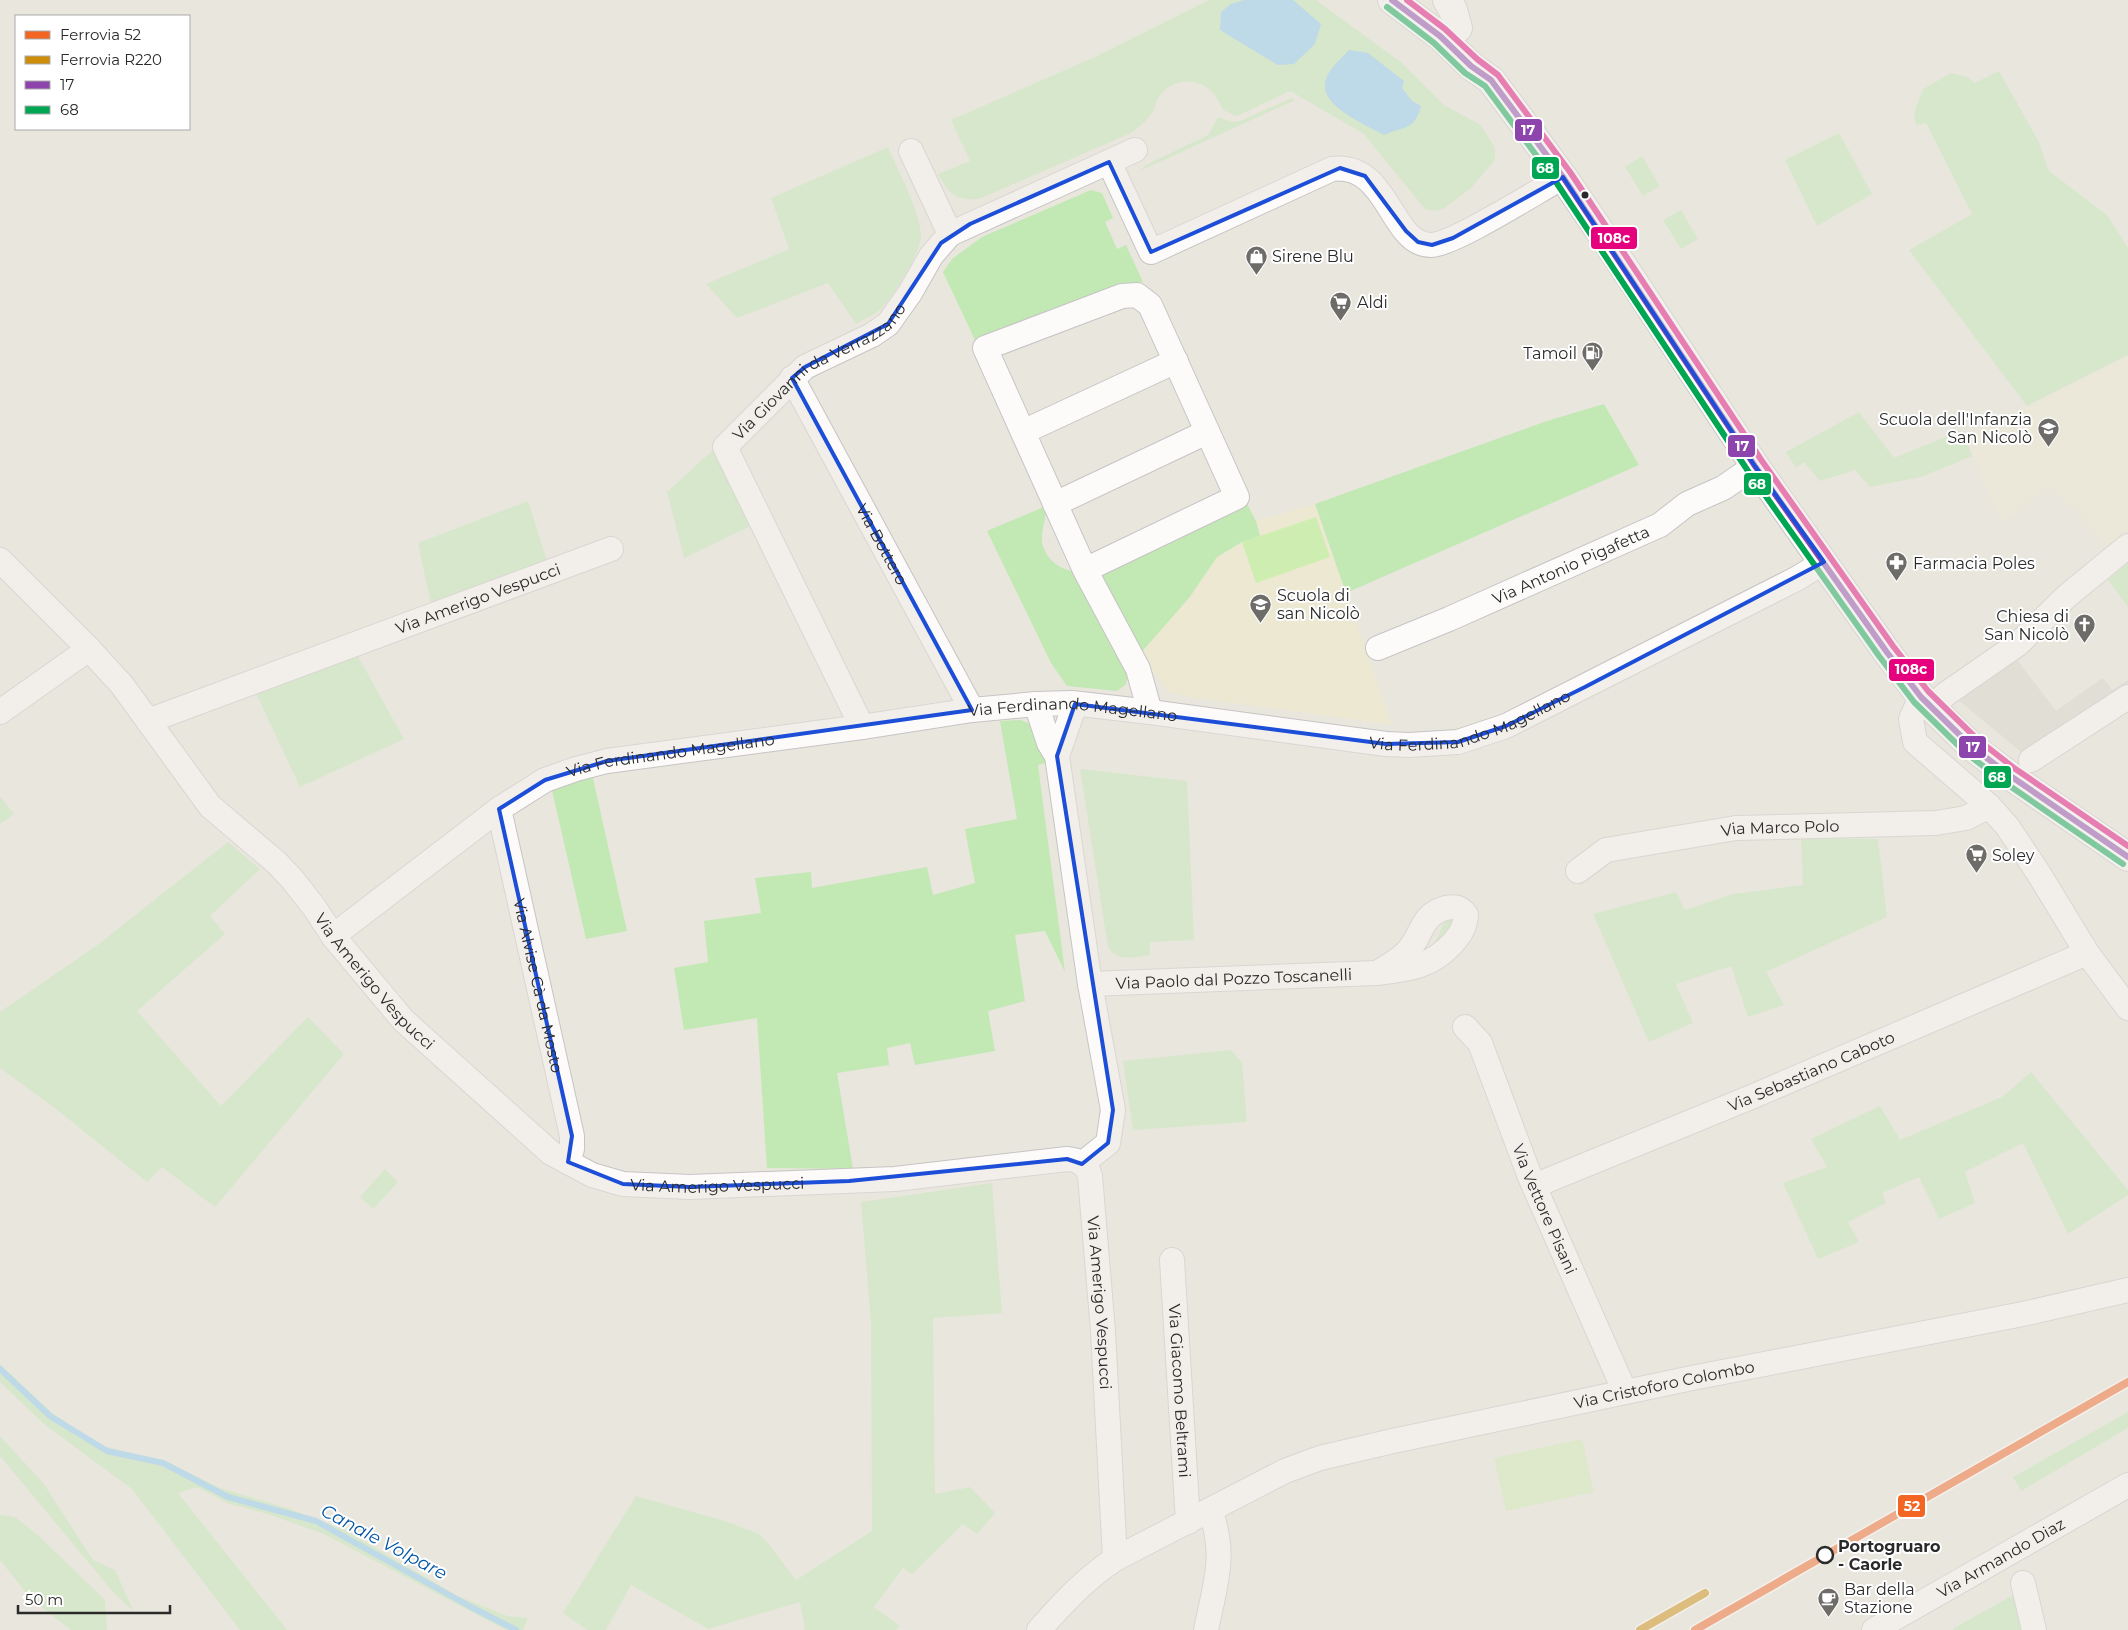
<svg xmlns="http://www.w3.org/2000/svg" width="2128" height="1630" font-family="Montserrat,sans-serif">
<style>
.education{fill:#ede8d2}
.green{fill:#c2e8b4}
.pitch{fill:#ceedb1}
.plaza{fill:#d7d4cd}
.water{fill:#8bc9f1}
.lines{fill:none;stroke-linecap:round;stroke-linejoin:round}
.stream{stroke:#8bc9f1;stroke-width:6}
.minor-casing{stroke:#c6c4c4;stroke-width:26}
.tertiary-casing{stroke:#c6c4c4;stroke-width:30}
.secondary-casing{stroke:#c6c4c4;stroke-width:30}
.minor{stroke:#fcfbfa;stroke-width:24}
.tertiary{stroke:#fcfbfa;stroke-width:28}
.secondary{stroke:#fcfbfa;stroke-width:28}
.bus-1-casing{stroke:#fff;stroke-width:10}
.bus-2-casing{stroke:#fff;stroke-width:10}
.bus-3-casing{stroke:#fff;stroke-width:10}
.bus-1{stroke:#8e44ad;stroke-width:6}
.bus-2{stroke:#00a651;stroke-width:6}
.bus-3{stroke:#e5007d;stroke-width:6}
.rail-1-casing{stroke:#fff;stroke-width:11}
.rail-2-casing{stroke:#fff;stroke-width:11}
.rail-1{stroke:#f26522;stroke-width:8}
.rail-2{stroke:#ce8d08;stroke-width:8}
.marked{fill:none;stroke:#1d4ed8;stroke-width:4;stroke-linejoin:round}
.bus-dot{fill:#2a2a2a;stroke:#fff;stroke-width:2}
.stop-dot{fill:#fff;stroke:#2a2a2a;stroke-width:2.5}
.labels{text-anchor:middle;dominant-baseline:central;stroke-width:4;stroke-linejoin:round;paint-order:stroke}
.poi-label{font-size:16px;fill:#2a2a2a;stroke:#fff;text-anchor:start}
.street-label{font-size:16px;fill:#2a2a2a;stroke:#fff}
.stop-label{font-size:16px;font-weight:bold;fill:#2a2a2a;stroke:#fff;text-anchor:start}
.water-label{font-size:18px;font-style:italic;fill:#0156a6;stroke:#fff}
.line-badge{stroke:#fff;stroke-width:2}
.badge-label{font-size:14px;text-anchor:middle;font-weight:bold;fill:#fff}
</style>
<rect width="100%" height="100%" fill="#e9e6de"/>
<path class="education" d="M 2128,355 L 2128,536 L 2110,552 L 2081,516 L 2048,486 L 2002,525 L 1965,437 Z
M 1315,504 L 1392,725 L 1189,697 L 1168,691 L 1139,655 L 1189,598 L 1217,557 L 1242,542 L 1260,536 L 1256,521 Z"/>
<path class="green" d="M 1209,0 L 1316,0 L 1402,63 L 1444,105 L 1481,125 L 1495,148 L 1495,160 L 1471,188 L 1445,208 L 1436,211 L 1425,209 L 1364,134 L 1290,91 L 1237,116 L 1223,110 C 1217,97 1211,87 1197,83 C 1181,78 1165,86 1157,100 C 1155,104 1155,108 1153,111 C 1148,120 1139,127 1131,133 L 979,199 C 956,201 949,194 938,174 L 970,161 L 951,120 L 1095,57 Z
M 1999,71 L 2038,140 L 2049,171 L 2108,216 L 2128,248 L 2128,355 L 2027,406 L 1909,250 L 1972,214 L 1926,123 L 1916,125 L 1914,113 L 1923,89 L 1951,73 L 1968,77 L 1975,83 Z
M 1292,98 L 1295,100 L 1142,170 L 1144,166 L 1208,135 L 1218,117 L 1232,122 L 1240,121 Z
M 1839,133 L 1872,194 L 1817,226 L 1785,160 Z
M 888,147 C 898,171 919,209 921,234 C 922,251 894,295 882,308 C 876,314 864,319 856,324 L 828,283 L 737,318 L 706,284 L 789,249 L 771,198 Z
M 1642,156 L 1660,186 L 1643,196 L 1625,167 Z
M 1091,190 L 1102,193 L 1113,218 L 1105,222 L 1117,249 L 1126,245 L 1143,282 L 975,340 L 943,272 L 952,259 L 982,237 Z
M 1681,210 L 1698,239 L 1681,249 L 1663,220 Z
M 1604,404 L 1639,465 L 1346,593 L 1315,504 L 1547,421 Z
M 1859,412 L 1894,458 L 1960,431 L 1965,437 L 1972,456 L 1921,477 L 1870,487 L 1855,470 L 1820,481 L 1804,462 L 1796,468 L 1786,452 Z
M 713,450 L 751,526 L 684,558 L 667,492 Z
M 528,501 L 548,564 L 431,605 L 418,543 Z
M 1247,504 L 1256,521 L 1260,536 L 1242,542 L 1217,557 L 1189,598 L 1139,655 L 1101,576 L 1113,568 Z
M 1046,506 C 1047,517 1042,525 1042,537 C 1041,554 1057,570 1074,571 L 1130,664 L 1126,684 L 1117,691 L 1067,686 L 1051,663 L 987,531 Z
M 2128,563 L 2128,607 L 2108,580 Z
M 355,651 L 404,739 L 300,787 L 254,689 Z
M 1020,720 C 1042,726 1041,743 1047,763 L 1038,765 L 1065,972 L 1045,931 L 1015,935 L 1025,1001 L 988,1011 L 995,1051 L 915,1065 L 910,1043 L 887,1048 L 889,1065 L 837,1073 L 853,1169 L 767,1168 L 757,1018 L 684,1030 L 674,968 L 708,962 L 704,921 L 761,913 L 755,878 L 811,872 L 812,888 L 927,867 L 933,895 L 975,883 L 965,829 L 1017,819 L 1000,721 Z
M 1080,769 L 1187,781 L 1194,940 L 1150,942 L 1150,955 C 1135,957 1116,962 1108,947 Z
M 592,774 L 627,931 L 586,939 L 551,786 Z
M 0,796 L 14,814 L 0,824 Z
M 1801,838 L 1878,839 L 1887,917 L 1766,972 L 1784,1005 L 1748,1017 L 1731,966 L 1676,984 L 1693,1023 L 1649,1042 L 1593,914 L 1676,892 L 1685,910 L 1733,894 L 1803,885 Z
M 228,842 L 260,869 L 210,916 L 225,934 L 137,1011 L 221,1106 L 308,1017 L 344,1054 L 215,1207 L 162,1167 L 147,1182 L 56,1109 L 0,1068 L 0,1012 L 96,946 Z
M 1454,917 L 1456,924 L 1435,943 L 1445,920 Z
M 1231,1050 L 1242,1063 L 1247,1122 L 1133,1130 L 1123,1061 Z
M 2031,1072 L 2128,1190 L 2128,1195 L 2068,1234 L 2023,1143 L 1965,1172 L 1975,1203 L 1939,1219 L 1919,1177 L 1882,1193 L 1886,1203 L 1848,1222 L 1859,1242 L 1818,1259 L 1783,1183 L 1827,1167 L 1811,1139 L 1880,1106 L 1900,1140 L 2002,1097 Z
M 385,1169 L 398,1182 L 373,1209 L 360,1197 Z
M 992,1183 L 1002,1313 L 933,1318 L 935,1494 L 970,1487 L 995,1513 L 977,1534 L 963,1524 L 912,1574 L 903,1568 L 874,1607 L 900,1626 L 896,1630 L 805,1630 L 800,1602 L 708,1629 L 631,1585 L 606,1630 L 587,1630 L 563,1613 L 636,1496 L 728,1522 L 759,1534 L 768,1543 L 796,1580 L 872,1531 L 871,1323 L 861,1202 Z
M 0,1364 L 51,1412 L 100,1445 L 172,1464 L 220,1488 L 290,1509 L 343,1529 L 458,1596 L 507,1616 L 528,1618 L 523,1630 L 506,1630 L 324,1534 L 268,1514 L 227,1503 L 197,1487 L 178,1493 L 287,1630 L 240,1630 L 132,1489 L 45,1425 L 0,1382 Z
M 2128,1412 L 2128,1428 L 2021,1491 L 2013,1477 Z
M 0,1436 L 44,1484 L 93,1560 L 115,1570 L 134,1612 L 113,1592 L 0,1456 Z
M 0,1515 L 15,1517 L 40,1537 L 105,1600 L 107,1630 L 71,1630 L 31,1599 L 0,1560 Z
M 2015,1594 L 2025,1630 L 1954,1630 L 1954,1628 Z"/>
<path class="pitch" d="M 1316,517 L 1330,557 L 1256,583 L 1242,542 Z
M 1582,1439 L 1594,1492 L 1506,1511 L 1494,1458 Z"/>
<path class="plaza" d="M 2017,660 L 2056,711 L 2103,678 L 2112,690 L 2128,680 L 2128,697 L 2031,760 L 1957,699 Z"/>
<path class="water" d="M 1244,0 L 1293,0 L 1321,24 L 1315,44 L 1294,64 L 1278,65 L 1220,30 L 1221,12 L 1231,4 Z
M 1349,50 L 1368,53 L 1404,81 L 1402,88 L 1412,101 L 1421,106 C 1415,131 1403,126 1384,135 C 1368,126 1323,107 1325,85 C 1325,72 1341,59 1349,50 Z"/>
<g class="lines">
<path class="stream" d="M 0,1369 L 50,1416 L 107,1451 L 163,1463 L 228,1497 L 316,1521 L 471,1607 L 516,1630"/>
<defs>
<g id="minor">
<path d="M 911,151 L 950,234"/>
<path d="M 1109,162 L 1151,252 L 1332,169 C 1389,162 1390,245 1431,245 C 1453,245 1539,190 1563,177"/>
<path id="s1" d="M 792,378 L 972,710"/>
<path d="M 1023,432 L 1176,361"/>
<path d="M 1055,504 L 1207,432"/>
<path id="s2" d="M 0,560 L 89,649 L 122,685 L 210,806 L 277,863 L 292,879 L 314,907 L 333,936 L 403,1020 L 551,1153 L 592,1175 L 623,1184 L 690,1187 L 895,1179 L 1067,1159 C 1079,1160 1087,1164 1090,1176 L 1103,1331 L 1115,1559"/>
<path d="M 1085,570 L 1237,497 L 1150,305 L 1137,295 L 1122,296 L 985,348 L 1085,570 L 1138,669 L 1150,712"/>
<path id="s3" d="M 1378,648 L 1449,619 L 1660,525 L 1687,504 L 1723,488 L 1755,466"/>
<path d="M 1921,697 L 1911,719 L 1915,742 L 1989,806 L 2007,826 L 2039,874 L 2087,953 L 2128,1008"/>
<path d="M 1036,704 L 1049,743 L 1057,756"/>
<path d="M 1075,704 L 1057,756 L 1090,984 L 1113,1110 L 1108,1143 L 1082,1164"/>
<path d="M 1931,708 L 1946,694 L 2018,644 L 2067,596 L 2128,546"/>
<path d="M 0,712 L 89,649"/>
<path id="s4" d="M 148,721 L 611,549"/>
<path id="s5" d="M 862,727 L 725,447 L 805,367 L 872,335 L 888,324 L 910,293 L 931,256 L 950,234 L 1135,150"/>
<path d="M 2031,760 L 2128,697"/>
<path id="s6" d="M 499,809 L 572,1136 L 572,1149 L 568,1162"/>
<path id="s7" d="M 1578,871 L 1606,850 L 1736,828 L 1936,823 L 1966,818 L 1989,806"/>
<path id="s8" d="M 333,936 L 499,809 L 545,780 L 576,769 L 607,761 L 862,727 L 972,710 L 1036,704 L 1072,703 L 1150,712 L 1386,744 L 1409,745 L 1458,742 L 1506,726 L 1796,579 L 1824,562"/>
<path id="s9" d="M 1090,984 L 1377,973 C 1407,969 1429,968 1451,945 C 1460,935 1465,928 1466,915 C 1460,907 1455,906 1446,908 C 1420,914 1422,938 1406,953 C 1398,961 1387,967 1377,973"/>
<path id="s10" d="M 1465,1027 L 1480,1043 L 1530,1177 L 1625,1392"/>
<path id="s11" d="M 1534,1186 L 1749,1098 L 2087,953"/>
<path id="s12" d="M 1172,1260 L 1188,1522"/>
<path d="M 2023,1583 L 2034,1630"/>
<path id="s13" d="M 1039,1630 C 1063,1603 1085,1579 1115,1559 L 1285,1471 L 1320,1458 L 1393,1441 L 1692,1378 L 2023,1314 L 2128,1290"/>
<path d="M 1206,1630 C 1215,1585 1227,1555 1210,1510"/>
<path id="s14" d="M 1874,1630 L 2128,1485"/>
</g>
<path id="tertiary" d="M 1447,0 L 1453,10 L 1458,28"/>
<path id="secondary" d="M 1392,0 L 1440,36 L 1471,66 L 1491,80 L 1506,100 L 1563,177 L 1608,243 L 1755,466 L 1886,651 L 1921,697 L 1971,746 L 2009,775 L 2128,857"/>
</defs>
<use href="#minor" class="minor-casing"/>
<use href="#tertiary" class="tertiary-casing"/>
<use href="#secondary" class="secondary-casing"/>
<use href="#minor" class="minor"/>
<use href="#tertiary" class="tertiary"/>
<use href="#secondary" class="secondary"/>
<defs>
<path id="bus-1" d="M 1392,0 L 1440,36 L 1471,66 L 1491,80 L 1563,177 L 1755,466 L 1886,651 L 1921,697 L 1971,746 L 2009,775 L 2128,857"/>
<path id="bus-2" d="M 1387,7 L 1434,43 L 1465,73 L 1485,86 L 1556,182 L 1748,471 L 1879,656 L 1914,702 L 1966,753 L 2004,782 L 2123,864"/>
<path id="bus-3" d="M 1407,0 L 1445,29 L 1477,59 L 1498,75 L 1570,172 L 1762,461 L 1893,646 L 1928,691 L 1977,739 L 2014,768 L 2128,846"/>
</defs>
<use href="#bus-1" class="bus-1-casing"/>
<use href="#bus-2" class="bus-2-casing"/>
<use href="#bus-3" class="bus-3-casing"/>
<use href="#bus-1" class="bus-1"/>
<use href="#bus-2" class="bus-2"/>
<use href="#bus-3" class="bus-3"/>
<defs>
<path id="rail-1" d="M 1695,1630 L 2128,1382"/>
<path id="rail-2" d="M 1640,1630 L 1705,1593"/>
</defs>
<use href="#rail-1" class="rail-1-casing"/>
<use href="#rail-2" class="rail-2-casing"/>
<use href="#rail-1" class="rail-1"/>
<use href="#rail-2" class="rail-2"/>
</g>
<path d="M0 0H2128V1630H0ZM 1109,162 L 1151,252 L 1340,168 L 1365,176 L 1406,231 L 1418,242 L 1432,245 L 1453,238 L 1563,177 L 1755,466 L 1824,562 L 1585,687 L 1506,726 L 1458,742 L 1386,744 L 1075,704 L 1057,756 L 1113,1110 L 1108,1143 L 1082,1164 L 1067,1159 L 849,1181 L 690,1187 L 623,1184 L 568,1162 L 572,1136 L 499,809 L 545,780 L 607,761 L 972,710 L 792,378 L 805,367 L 888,324 L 941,243 L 970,224 Z" fill="#e9e6de" fill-opacity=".55" fill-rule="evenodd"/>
<path class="marked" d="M 1109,162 L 1151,252 L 1340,168 L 1365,176 L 1406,231 L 1418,242 L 1432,245 L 1453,238 L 1563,177 L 1755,466 L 1824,562 L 1585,687 L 1506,726 L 1458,742 L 1386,744 L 1075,704 L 1057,756 L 1113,1110 L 1108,1143 L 1082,1164 L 1067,1159 L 849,1181 L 690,1187 L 623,1184 L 568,1162 L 572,1136 L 499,809 L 545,780 L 607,761 L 972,710 L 792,378 L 805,367 L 888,324 L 941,243 L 970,224 Z"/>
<defs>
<symbol id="shop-pin" viewBox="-11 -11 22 30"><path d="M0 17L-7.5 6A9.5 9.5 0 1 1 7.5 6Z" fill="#6d6c69" stroke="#fff"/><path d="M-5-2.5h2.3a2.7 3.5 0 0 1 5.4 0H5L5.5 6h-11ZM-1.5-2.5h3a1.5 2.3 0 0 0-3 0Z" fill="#fff"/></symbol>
<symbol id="supermarket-pin" viewBox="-11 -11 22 30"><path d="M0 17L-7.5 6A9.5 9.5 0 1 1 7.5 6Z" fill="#6d6c69" stroke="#fff"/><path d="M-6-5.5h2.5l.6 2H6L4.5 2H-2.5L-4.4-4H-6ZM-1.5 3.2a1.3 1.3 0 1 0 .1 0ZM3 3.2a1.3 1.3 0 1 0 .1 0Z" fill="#fff"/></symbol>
<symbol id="fuel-pin" viewBox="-11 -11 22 30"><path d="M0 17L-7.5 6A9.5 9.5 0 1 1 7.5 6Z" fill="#6d6c69" stroke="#fff"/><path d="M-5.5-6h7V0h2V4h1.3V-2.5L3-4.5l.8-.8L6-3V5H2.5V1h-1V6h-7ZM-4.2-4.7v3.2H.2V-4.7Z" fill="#fff"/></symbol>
<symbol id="school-pin" viewBox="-11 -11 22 30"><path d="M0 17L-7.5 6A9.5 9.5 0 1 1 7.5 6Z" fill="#6d6c69" stroke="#fff"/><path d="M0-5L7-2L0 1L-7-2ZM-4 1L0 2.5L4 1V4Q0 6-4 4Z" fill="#fff"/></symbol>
<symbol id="pharmacy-pin" viewBox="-11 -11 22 30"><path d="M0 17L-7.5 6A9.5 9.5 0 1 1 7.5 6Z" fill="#6d6c69" stroke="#fff"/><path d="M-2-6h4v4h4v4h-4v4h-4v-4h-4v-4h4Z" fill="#fff"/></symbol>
<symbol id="church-pin" viewBox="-11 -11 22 30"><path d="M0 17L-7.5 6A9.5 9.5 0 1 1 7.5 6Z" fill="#6d6c69" stroke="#fff"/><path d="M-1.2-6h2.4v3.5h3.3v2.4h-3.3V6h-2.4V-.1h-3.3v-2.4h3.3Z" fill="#fff"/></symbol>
<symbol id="cafe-pin" viewBox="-11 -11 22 30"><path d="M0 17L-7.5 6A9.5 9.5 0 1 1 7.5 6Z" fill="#6d6c69" stroke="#fff"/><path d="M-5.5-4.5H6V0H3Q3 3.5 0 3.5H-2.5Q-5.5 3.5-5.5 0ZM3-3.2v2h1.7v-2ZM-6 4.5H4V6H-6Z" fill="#fff"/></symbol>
</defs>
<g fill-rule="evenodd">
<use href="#shop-pin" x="1244" y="244" width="25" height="34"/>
<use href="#supermarket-pin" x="1328" y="290" width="25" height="34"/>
<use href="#fuel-pin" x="1580" y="340" width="25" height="34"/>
<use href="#school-pin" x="2036" y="416" width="25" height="34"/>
<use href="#pharmacy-pin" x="1884" y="550" width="25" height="34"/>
<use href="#school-pin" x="1248" y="592" width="25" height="34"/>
<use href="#church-pin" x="2072" y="612" width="25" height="34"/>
<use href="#supermarket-pin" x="1964" y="842" width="25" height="34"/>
<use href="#cafe-pin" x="1816" y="1586" width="25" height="34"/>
</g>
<circle class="bus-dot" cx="1585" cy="195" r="4.5"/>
<circle class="stop-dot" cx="1825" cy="1555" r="8"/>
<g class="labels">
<g class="poi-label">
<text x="1272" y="256">Sirene Blu</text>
<text x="1357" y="302">Aldi</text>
<text x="1577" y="353" text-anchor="end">Tamoil</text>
<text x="2032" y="419" text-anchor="end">Scuola dell'Infanzia<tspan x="2032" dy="18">San Nicolò</tspan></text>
<text x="1913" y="563">Farmacia Poles</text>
<text x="1277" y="595">Scuola di<tspan x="1277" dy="18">san Nicolò</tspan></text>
<text x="2069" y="616" text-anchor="end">Chiesa di<tspan x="2069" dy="18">San Nicolò</tspan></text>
<text x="1992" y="855">Soley</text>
<text x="1844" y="1589">Bar della<tspan x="1844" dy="18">Stazione</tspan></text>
</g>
<g class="street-label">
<text stroke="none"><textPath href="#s5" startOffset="434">Via Giovanni da Verrazzano</textPath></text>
<text stroke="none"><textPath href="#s1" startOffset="189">Via Bottero</textPath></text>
<text stroke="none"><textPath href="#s3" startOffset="210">Via Antonio Pigafetta</textPath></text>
<text stroke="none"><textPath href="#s4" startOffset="352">Via Amerigo Vespucci</textPath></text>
<text stroke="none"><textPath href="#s8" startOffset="798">Via Ferdinando Magellano</textPath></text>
<text stroke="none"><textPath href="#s8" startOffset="1202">Via Ferdinando Magellano</textPath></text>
<text stroke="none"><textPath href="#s8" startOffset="392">Via Ferdinando Magellano</textPath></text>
<text stroke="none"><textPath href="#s7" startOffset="211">Via Marco Polo</textPath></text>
<text stroke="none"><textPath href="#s2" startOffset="566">Via Amerigo Vespucci</textPath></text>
<text stroke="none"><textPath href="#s9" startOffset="144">Via Paolo dal Pozzo Toscanelli</textPath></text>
<text stroke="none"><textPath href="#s6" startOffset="181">Via Alvise Cà da Mosto</textPath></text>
<text stroke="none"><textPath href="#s11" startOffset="300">Via Sebastiano Caboto</textPath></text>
<text stroke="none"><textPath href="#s2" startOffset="986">Via Amerigo Vespucci</textPath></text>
<text stroke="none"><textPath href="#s10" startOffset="200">Via Vettore Pisani</textPath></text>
<text stroke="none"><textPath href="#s2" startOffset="1495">Via Amerigo Vespucci</textPath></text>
<text stroke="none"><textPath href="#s13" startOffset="685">Via Cristoforo Colombo</textPath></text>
<text stroke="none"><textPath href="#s12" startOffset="131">Via Giacomo Beltrami</textPath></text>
<text stroke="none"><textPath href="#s14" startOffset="146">Via Armando Diaz</textPath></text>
</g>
<g class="stop-label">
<text x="1838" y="1546">Portogruaro<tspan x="1838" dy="18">- Caorle</tspan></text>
</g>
<g class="water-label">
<text transform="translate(384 1542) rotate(28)">Canale Volpare</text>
</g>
</g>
<g class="line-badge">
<rect x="1514" y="118" width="29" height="24" rx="5" fill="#8e44ad"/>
<rect x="1531" y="156" width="29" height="24" rx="5" fill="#00a651"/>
<rect x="1590" y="226" width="48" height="24" rx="5" fill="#e5007d"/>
<rect x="1727" y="434" width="29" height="24" rx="5" fill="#8e44ad"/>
<rect x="1743" y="472" width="29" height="24" rx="5" fill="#00a651"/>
<rect x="1888" y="658" width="47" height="24" rx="5" fill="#e5007d"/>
<rect x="1958" y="735" width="29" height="24" rx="5" fill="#8e44ad"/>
<rect x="1983" y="765" width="29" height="24" rx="5" fill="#00a651"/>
<rect x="1897" y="1494" width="29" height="24" rx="5" fill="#f26522"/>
</g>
<g class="badge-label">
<text x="1528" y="135">17</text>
<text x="1545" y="173">68</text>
<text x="1614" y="243">108c</text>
<text x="1742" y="451">17</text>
<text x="1757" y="489">68</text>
<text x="1911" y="674">108c</text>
<text x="1973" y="752">17</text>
<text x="1997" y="782">68</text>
<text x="1912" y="1511">52</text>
</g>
<rect x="15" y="15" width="175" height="115" fill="#ffffff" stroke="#aaaaaa"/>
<rect x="25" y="31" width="25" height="8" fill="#f26522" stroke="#aaaaaa"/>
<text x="60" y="40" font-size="15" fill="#2a2a2a">Ferrovia 52</text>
<rect x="25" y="56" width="25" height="8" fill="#ce8d08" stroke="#aaaaaa"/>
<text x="60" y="65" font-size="15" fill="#2a2a2a">Ferrovia R220</text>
<rect x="25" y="81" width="25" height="8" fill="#8e44ad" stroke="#aaaaaa"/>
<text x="60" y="90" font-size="15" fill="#2a2a2a">17</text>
<rect x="25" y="106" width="25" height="8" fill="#00a651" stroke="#aaaaaa"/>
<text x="60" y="115" font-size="15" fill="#2a2a2a">68</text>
<path d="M18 1605v8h152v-8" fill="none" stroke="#2a2a2a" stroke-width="2.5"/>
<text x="25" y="1605" font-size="15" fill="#2a2a2a" stroke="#ffffff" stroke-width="4" paint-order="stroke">50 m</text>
</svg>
